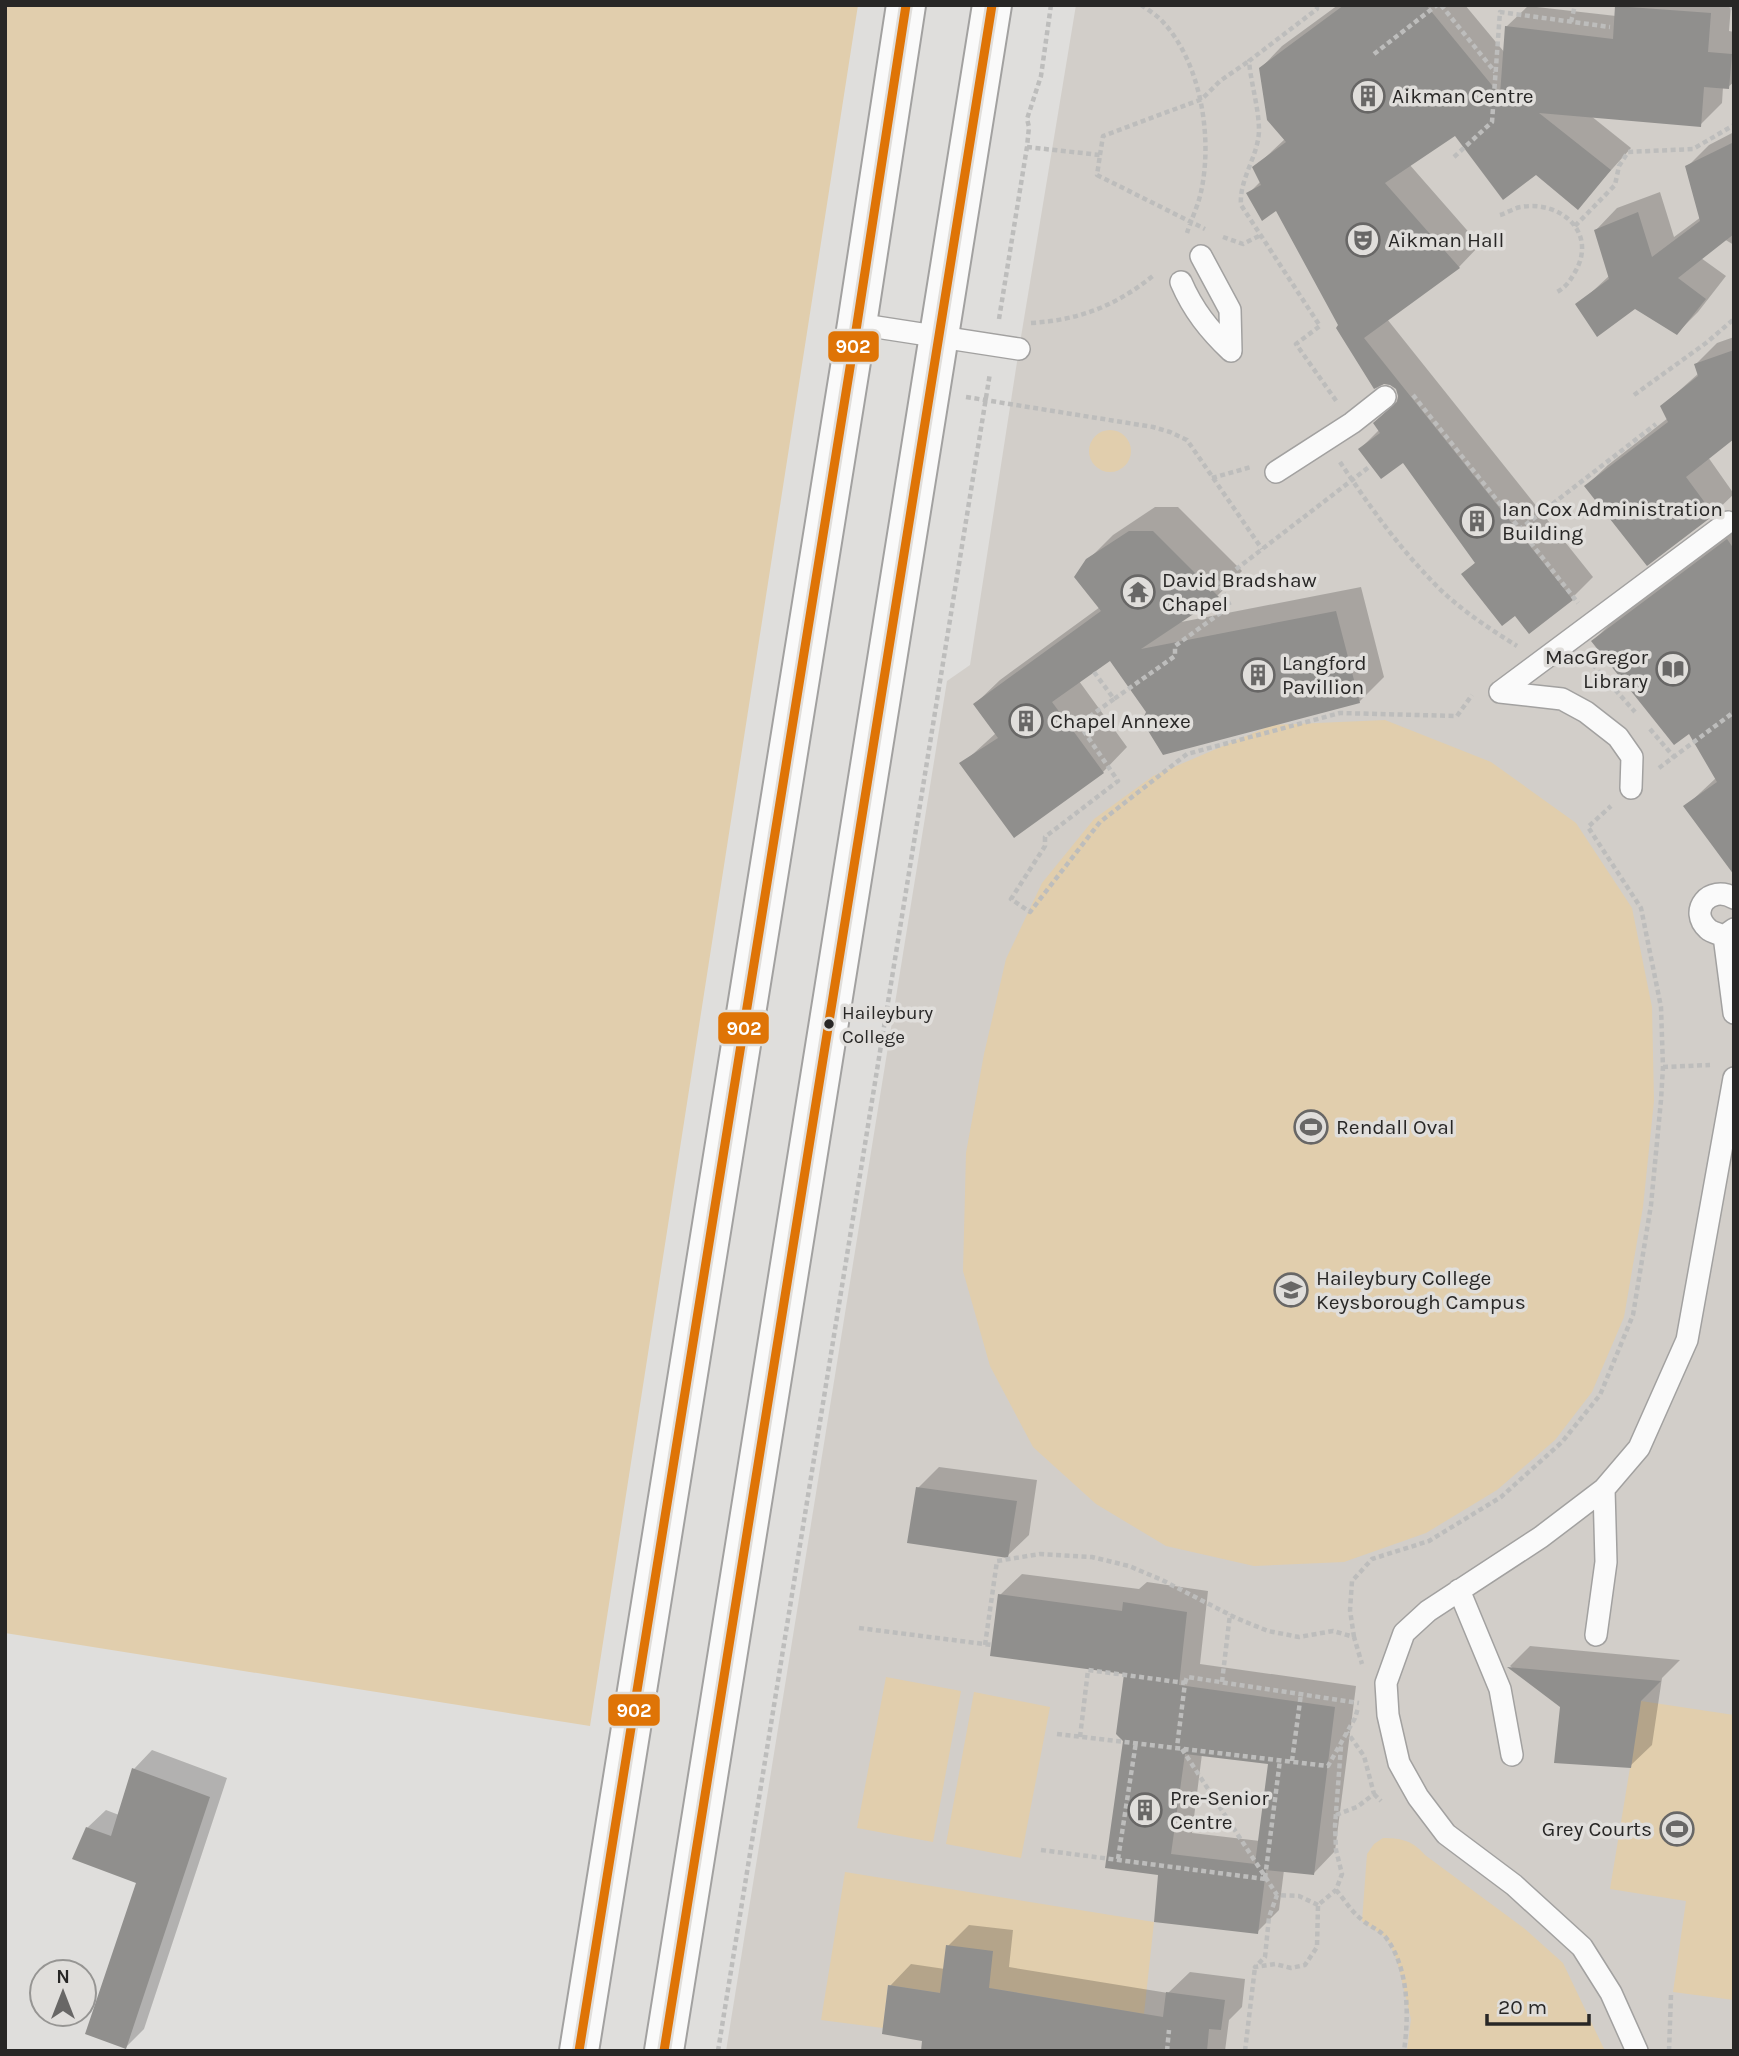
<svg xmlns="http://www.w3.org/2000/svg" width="1739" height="2056" font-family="Karla,sans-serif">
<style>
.built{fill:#d2cec9}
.green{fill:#e1cead}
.shadow{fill:#0003;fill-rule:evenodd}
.building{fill:#908f8d;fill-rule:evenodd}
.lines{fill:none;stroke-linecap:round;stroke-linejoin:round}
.lane-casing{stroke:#a2a1a0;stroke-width:24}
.highway-casing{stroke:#a2a1a0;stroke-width:42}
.path{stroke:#bdbdbc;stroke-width:4.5;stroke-dasharray:5 3.5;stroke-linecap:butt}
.lane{stroke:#fafafa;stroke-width:21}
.highway{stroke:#fafafa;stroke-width:38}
.bus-1-casing{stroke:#e0dedb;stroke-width:14}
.bus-1{stroke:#df7406;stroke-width:9}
.bus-dot{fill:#282726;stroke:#e0dedb;stroke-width:2.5}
.labels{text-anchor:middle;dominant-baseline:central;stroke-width:7;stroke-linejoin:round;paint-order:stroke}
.bus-label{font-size:19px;fill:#282726;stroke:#e0dedb;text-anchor:start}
.poi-label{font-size:21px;fill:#282726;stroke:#e0dedb;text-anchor:start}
.line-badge{stroke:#e0dedb;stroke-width:2.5}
.badge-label{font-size:19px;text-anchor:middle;font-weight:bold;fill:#fff}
</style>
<rect width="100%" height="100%" fill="#dfdedc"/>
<path class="built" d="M 1076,5 L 1734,5 L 1734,2051 L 726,2051 L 947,681 L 970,665 L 1019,349 Z"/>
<path class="green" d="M 5,5 L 858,5 L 590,1726 L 5,1633 Z
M1089 451a21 21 0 1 1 42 0a21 21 0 1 1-42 0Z
M 1385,720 L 1491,762 L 1576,823 L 1632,908 L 1652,1007 L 1654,1101 L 1643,1207 L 1624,1317 L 1592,1392 L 1555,1440 L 1497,1490 L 1426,1533 L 1344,1562 L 1254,1566 L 1166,1546 L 1096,1504 L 1033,1447 L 990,1366 L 963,1271 L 966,1153 L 984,1054 L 1006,959 L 1042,883 L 1094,819 L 1153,776 L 1272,725 Z
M 886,1677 L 961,1691 L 933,1842 L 857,1828 Z
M 974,1692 L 1050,1707 L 1021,1858 L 946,1844 Z
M 1641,1701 L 1734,1715 L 1734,2000 L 1673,1992 L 1686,1901 L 1610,1889 Z
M 1383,1838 C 1402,1838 1413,1841 1425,1855 L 1525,1929 L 1563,1963 L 1605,2051 L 1407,2051 L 1411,2019 L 1397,1960 L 1387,1938 L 1362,1921 L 1367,1854 L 1374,1844 Z
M 845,1872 L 1154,1922 L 1144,2014 L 989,1988 L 940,1993 L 888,1985 L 883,2028 L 821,2020 Z"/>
<path class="shadow" d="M 1338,5 L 1465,5 L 1505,53 L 1506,27 L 1528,6 L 1616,16 L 1619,5 L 1731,5 L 1729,31 L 1734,32 L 1734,82 L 1728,87 L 1723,87 L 1722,103 L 1700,125 L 1591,116 L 1631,148 L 1578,207 L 1537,173 L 1456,133 L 1409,164 L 1480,245 L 1459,267 L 1387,319 L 1593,577 L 1572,598 L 1515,613 L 1464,574 L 1476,562 L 1403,461 L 1360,449 L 1379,430 L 1375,424 L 1397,401 L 1400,394 L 1277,209 L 1248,194 L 1261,181 L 1254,168 L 1286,138 L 1261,68 L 1282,46 Z
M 1734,132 L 1734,245 L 1724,239 L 1701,258 L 1726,276 L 1698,312 L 1677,333 L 1635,307 L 1578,305 L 1610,275 L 1596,230 L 1617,208 L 1660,192 L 1674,237 L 1701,217 L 1687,167 L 1709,145 Z
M 1734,337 L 1734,442 L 1730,439 L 1708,457 L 1734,494 L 1713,514 L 1586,486 L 1608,465 L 1668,418 L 1662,406 L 1699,373 L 1696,364 L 1717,343 Z
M 1155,507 L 1178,507 L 1242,571 L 1218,595 L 1176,623 L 1361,587 L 1384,677 L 1359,702 L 1148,712 L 1110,658 L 1079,681 L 1127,747 L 1103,772 L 962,764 L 996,733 L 975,704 L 1000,680 L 1100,607 L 1088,560 L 1113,535 Z
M 1734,531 L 1734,872 L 1686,806 L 1716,778 L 1689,731 L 1593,641 L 1615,619 Z
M 939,1467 L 1037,1480 L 1029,1535 L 1007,1556 L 918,1488 Z
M 1022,1574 L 1139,1589 L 1147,1582 L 1208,1591 L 1200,1664 L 1356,1686 L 1335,1851 L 1314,1873 L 1284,1870 L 1279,1910 L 1257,1932 L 1160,1873 L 1125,1740 L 1126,1672 L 1000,1595 ZM 1202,1754 L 1270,1763 L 1260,1841 L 1192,1833 Z
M 1530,1646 L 1680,1660 L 1662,1678 L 1652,1745 L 1630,1766 L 1562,1706 L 1510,1666 Z
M 152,1750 L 227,1778 L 144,2029 L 126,2047 L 138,1882 L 87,1828 L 106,1810 L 119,1815 L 134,1769 Z
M 969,1925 L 1013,1930 L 1009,1967 L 1168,1993 L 1190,1972 L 1245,1979 L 1242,2007 L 1229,2020 L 1225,2051 L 922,2051 L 924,2040 L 890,1986 L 911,1964 L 945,1969 L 948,1946 Z"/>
<path class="building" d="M 1344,5 L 1426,5 L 1500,95 L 1505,26 L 1613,39 L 1615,6 L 1711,13 L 1708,52 L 1732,54 L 1729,89 L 1704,87 L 1701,127 L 1539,113 L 1611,170 L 1578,210 L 1536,175 L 1503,200 L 1455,136 L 1385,183 L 1460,268 L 1364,338 L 1573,600 L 1529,634 L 1515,616 L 1502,626 L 1461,574 L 1475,563 L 1403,463 L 1381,479 L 1358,449 L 1380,433 L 1373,423 L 1397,402 L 1398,396 L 1396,389 L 1390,385 L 1384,384 L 1374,389 L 1336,328 L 1338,325 L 1276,211 L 1262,221 L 1246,193 L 1261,185 L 1252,167 L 1286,142 L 1267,120 L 1259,68 Z
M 1734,142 L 1734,234 L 1678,278 L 1706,299 L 1677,335 L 1635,309 L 1597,337 L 1575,304 L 1609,279 L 1594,230 L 1638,212 L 1652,257 L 1700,221 L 1685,166 Z
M 1734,350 L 1734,439 L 1686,477 L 1714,515 L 1647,566 L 1584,486 L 1668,422 L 1660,406 L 1698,376 L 1694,364 Z
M 1129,531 L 1153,531 L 1219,597 L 1141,649 L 1336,611 L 1360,703 L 1163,755 L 1142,721 L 1146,712 L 1110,661 L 1052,702 L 1104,773 L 1014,838 L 959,763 L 998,738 L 973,704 L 1101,611 L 1074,577 L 1086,559 Z
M 1727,539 L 1734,549 L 1734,875 L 1683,806 L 1717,782 L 1689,734 L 1674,745 L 1591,641 Z
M 916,1487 L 1017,1501 L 1008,1558 L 907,1543 Z
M 998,1594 L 1122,1611 L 1123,1602 L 1187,1612 L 1179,1685 L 1335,1707 L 1314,1875 L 1266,1870 L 1258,1934 L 1154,1922 L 1158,1875 L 1105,1868 L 1123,1741 L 1116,1734 L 1124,1674 L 990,1656 ZM 1185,1754 L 1268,1764 L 1255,1864 L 1171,1854 Z
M 1507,1667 L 1661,1681 L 1641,1701 L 1631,1768 L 1554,1763 L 1560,1707 Z
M 132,1768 L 210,1797 L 126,2049 L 85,2034 L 136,1883 L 72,1859 L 86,1827 L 111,1836 Z
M 946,1945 L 993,1951 L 989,1988 L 1163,2017 L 1166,1992 L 1225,2000 L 1221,2030 L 1209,2029 L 1207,2051 L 921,2051 L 922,2041 L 882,2034 L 888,1985 L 940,1993 Z"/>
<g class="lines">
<defs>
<path id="lane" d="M 1201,256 L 1230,310 L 1231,351
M 1181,282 C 1193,310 1209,330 1231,351
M 857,324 L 1019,349
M 1276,472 L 1352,423 L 1385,397
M 1500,692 L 1728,522
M 1500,692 L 1562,699 L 1586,712 L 1618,737 L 1632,757 L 1631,788
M 1734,898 C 1709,884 1688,911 1708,929 C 1711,932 1719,934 1724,936 L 1734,929
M 1724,936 L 1734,1013
M 1459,1590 L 1500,1689 L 1512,1755
M 1596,1635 L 1606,1562 L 1604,1489
M 1637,2051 L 1611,1993 L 1582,1947 L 1514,1885 L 1446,1834 L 1418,1797 L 1399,1763 L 1388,1715 L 1386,1683 L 1404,1633 L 1428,1611 L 1541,1537 L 1604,1489 L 1639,1448 L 1687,1340 L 1734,1078"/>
<path id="highway" d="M 579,2051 L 857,324 L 906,5
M 664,2051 L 992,5"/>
</defs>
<use href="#lane" class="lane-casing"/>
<use href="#highway" class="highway-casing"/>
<path class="path" d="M 1141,5 C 1148,10 1157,15 1163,22 C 1201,63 1213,138 1201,192 C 1198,206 1191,220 1187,233
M 1317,5 L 1317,9 L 1249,61 C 1251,84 1259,108 1259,131 C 1258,157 1239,179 1241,205 L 1320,326 L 1296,344 L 1337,402
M 1441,5 L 1495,72
M 1731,5 L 1734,13
M 1571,22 L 1575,5
M 1374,54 L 1437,5
M 1027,147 L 1100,155 L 1097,175 L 1205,229
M 1100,155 L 1103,136 L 1202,99 L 1220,81 L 1249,61
M 1454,157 L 1492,122 L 1500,12 L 1610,27
M 1500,215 C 1507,213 1514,208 1521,207 C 1561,200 1598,233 1575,272 C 1570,281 1566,287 1557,292
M 1575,226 L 1615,185 L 1619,166 L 1628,152 L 1693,149 L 1734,125
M 1223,237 L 1243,244 L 1261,235
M 999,319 L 1027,147 L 1029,127 L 1027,119 L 1041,76 L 1051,5
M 1031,323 C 1079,320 1116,306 1154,275
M 1413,395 L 1520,529 L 1656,424
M 1634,395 L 1706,343 L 1734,319
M 966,397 L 1153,427 L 1170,432 L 1187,440 L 1262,549
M 1340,462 C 1368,504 1397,545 1432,581 C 1456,607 1487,627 1517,646
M 1212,478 L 1251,467
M 1520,529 L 1578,603
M 1209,590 L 1369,467
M 1587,658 L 1635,712
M 1094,672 L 1114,699 L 1175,656 L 1175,646 L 1230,606 L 1218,582
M 1114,699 L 1079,724 L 1118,781 L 1045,837 L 1045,846 L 1011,899 L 1030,912 L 1100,822 L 1187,754 L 1340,713 L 1457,716 L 1472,695
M 1650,729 L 1674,757
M 1659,768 L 1734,712
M 1663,1067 L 1710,1065
M 859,1628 L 992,1645
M 1354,1637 L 1350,1610 L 1352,1581 L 1372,1559 L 1429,1541 L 1501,1497 L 1562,1442 L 1600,1395 L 1633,1315 L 1651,1205 L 1661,1100 L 1663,1067 L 1661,1007 L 1641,908 L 1588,827 L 1611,806
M 985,1645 L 997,1561 L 1040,1554 L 1092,1557 L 1129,1566 L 1162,1580 L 1236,1618 L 1268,1631 L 1299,1637 L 1333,1631 L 1354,1637 L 1362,1664
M 1222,1682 L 1230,1614
M 1185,1683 L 1187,1677 L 1359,1703
M 1057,1734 L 1328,1766 L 1355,1718 L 1358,1708
M 1080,1737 L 1088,1670 L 1185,1683 L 1177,1747
M 1182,1749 L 1277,1895
M 1292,1761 L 1301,1694
M 1374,1794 L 1381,1801
M 1336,1815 L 1357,1807 L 1374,1794 L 1364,1756 L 1347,1732
M 1041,1850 L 1265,1879
M 1118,1859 L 1136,1742
M 1265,1878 L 1280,1760
M 1336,1890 C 1344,1899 1351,1911 1361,1919 C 1369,1927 1380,1929 1387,1939 C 1409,1970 1409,2015 1404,2051
M 1318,1905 L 1299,1896 L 1277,1895 L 1269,1917 L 1265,1957 L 1255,1967 L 1275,1964 L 1291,1968 L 1305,1965 L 1317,1947 L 1318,1905 L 1336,1890 L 1342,1874 L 1336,1850 L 1335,1826 L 1341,1746
M 718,2051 L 990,373
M 1167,2051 L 1169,2030
M 1245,2051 L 1255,1967
M 1669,2051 L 1671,1995"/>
<use href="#lane" class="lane"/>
<use href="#highway" class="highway"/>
<defs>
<path id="bus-1" d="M 579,2051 L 857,324 L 906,5
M 664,2051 L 992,5"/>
</defs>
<use href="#bus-1" class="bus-1-casing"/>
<use href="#bus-1" class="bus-1"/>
</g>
<defs>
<symbol id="building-ring" viewBox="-11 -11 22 22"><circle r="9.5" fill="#e0dedb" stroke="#686766" stroke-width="1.5"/><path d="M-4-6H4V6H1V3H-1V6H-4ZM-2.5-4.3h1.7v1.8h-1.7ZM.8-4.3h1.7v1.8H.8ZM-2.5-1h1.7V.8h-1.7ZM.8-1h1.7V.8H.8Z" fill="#686766"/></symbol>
<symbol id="theatre-ring" viewBox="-11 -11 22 22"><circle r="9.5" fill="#e0dedb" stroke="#686766" stroke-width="1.5"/><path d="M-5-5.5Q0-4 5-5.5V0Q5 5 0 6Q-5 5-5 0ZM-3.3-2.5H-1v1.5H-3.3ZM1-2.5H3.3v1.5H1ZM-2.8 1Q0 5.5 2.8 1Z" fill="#686766"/></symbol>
<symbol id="temple-ring" viewBox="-11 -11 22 22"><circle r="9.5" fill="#e0dedb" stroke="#686766" stroke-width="1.5"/><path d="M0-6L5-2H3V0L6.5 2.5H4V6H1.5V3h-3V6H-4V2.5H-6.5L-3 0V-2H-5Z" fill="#686766"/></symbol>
<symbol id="library-ring" viewBox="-11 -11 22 22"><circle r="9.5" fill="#e0dedb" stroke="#686766" stroke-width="1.5"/><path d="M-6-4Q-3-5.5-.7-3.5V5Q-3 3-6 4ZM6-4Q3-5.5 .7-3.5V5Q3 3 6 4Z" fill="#686766"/></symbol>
<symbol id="stadium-ring" viewBox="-11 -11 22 22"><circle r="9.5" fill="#e0dedb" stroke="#686766" stroke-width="1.5"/><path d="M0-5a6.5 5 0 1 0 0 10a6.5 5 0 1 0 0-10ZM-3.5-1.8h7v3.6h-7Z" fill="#686766"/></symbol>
<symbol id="school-ring" viewBox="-11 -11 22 22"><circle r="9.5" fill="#e0dedb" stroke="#686766" stroke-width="1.5"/><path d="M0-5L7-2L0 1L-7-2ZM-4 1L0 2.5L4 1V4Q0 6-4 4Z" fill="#686766"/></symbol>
</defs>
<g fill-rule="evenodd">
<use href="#building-ring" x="1349" y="77" width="38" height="38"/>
<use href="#theatre-ring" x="1344" y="221" width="38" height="38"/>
<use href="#building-ring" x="1458" y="502" width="38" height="38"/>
<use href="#temple-ring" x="1119" y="573" width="38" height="38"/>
<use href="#library-ring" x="1654" y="650" width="38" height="38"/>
<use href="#building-ring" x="1239" y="656" width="38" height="38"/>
<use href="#building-ring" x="1007" y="702" width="38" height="38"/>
<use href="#stadium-ring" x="1292" y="1108" width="38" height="38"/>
<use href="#school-ring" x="1272" y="1271" width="38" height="38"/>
<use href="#building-ring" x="1126" y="1791" width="38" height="38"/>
<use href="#stadium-ring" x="1658" y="1810" width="38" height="38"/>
</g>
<circle class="bus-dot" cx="829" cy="1024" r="6"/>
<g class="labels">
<g class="bus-label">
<text x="842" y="1013">Haileybury<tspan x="842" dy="24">College</tspan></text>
</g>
<g class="poi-label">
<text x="1392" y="96">Aikman Centre</text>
<text x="1388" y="240">Aikman Hall</text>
<text x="1502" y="509">Ian Cox Administration<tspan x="1502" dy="24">Building</tspan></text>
<text x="1162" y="580">David Bradshaw<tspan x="1162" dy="24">Chapel</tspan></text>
<text x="1648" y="657" text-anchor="end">MacGregor<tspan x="1648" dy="24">Library</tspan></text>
<text x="1282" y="663">Langford<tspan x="1282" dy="24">Pavillion</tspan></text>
<text x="1050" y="721">Chapel Annexe</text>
<text x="1336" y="1127">Rendall Oval</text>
<text x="1316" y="1278">Haileybury College<tspan x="1316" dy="24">Keysborough Campus</tspan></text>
<text x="1170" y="1798">Pre-Senior<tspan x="1170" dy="24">Centre</tspan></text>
<text x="1652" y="1829" text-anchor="end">Grey Courts</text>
</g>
</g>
<g class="line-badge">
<rect x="827" y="330" width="53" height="33" rx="7" fill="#df7406"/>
<rect x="717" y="1011" width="53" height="34" rx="7" fill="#df7406"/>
<rect x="607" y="1693" width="54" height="34" rx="7" fill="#df7406"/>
</g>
<g class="badge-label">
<text x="853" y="353">902</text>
<text x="744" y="1035">902</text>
<text x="634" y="1717">902</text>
</g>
<rect width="1739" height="2056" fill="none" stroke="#282726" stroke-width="14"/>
<g transform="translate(63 1993)"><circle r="33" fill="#e0dedb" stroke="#969593" stroke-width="2"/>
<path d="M0-5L12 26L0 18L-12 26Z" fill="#686766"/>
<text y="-10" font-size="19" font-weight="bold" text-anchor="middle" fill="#282726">N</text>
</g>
<path d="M1487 2014v10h102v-10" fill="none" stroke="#282726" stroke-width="3.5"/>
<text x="1498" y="2014" font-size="21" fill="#282726" stroke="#e0dedb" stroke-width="5" paint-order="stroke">20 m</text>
</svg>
